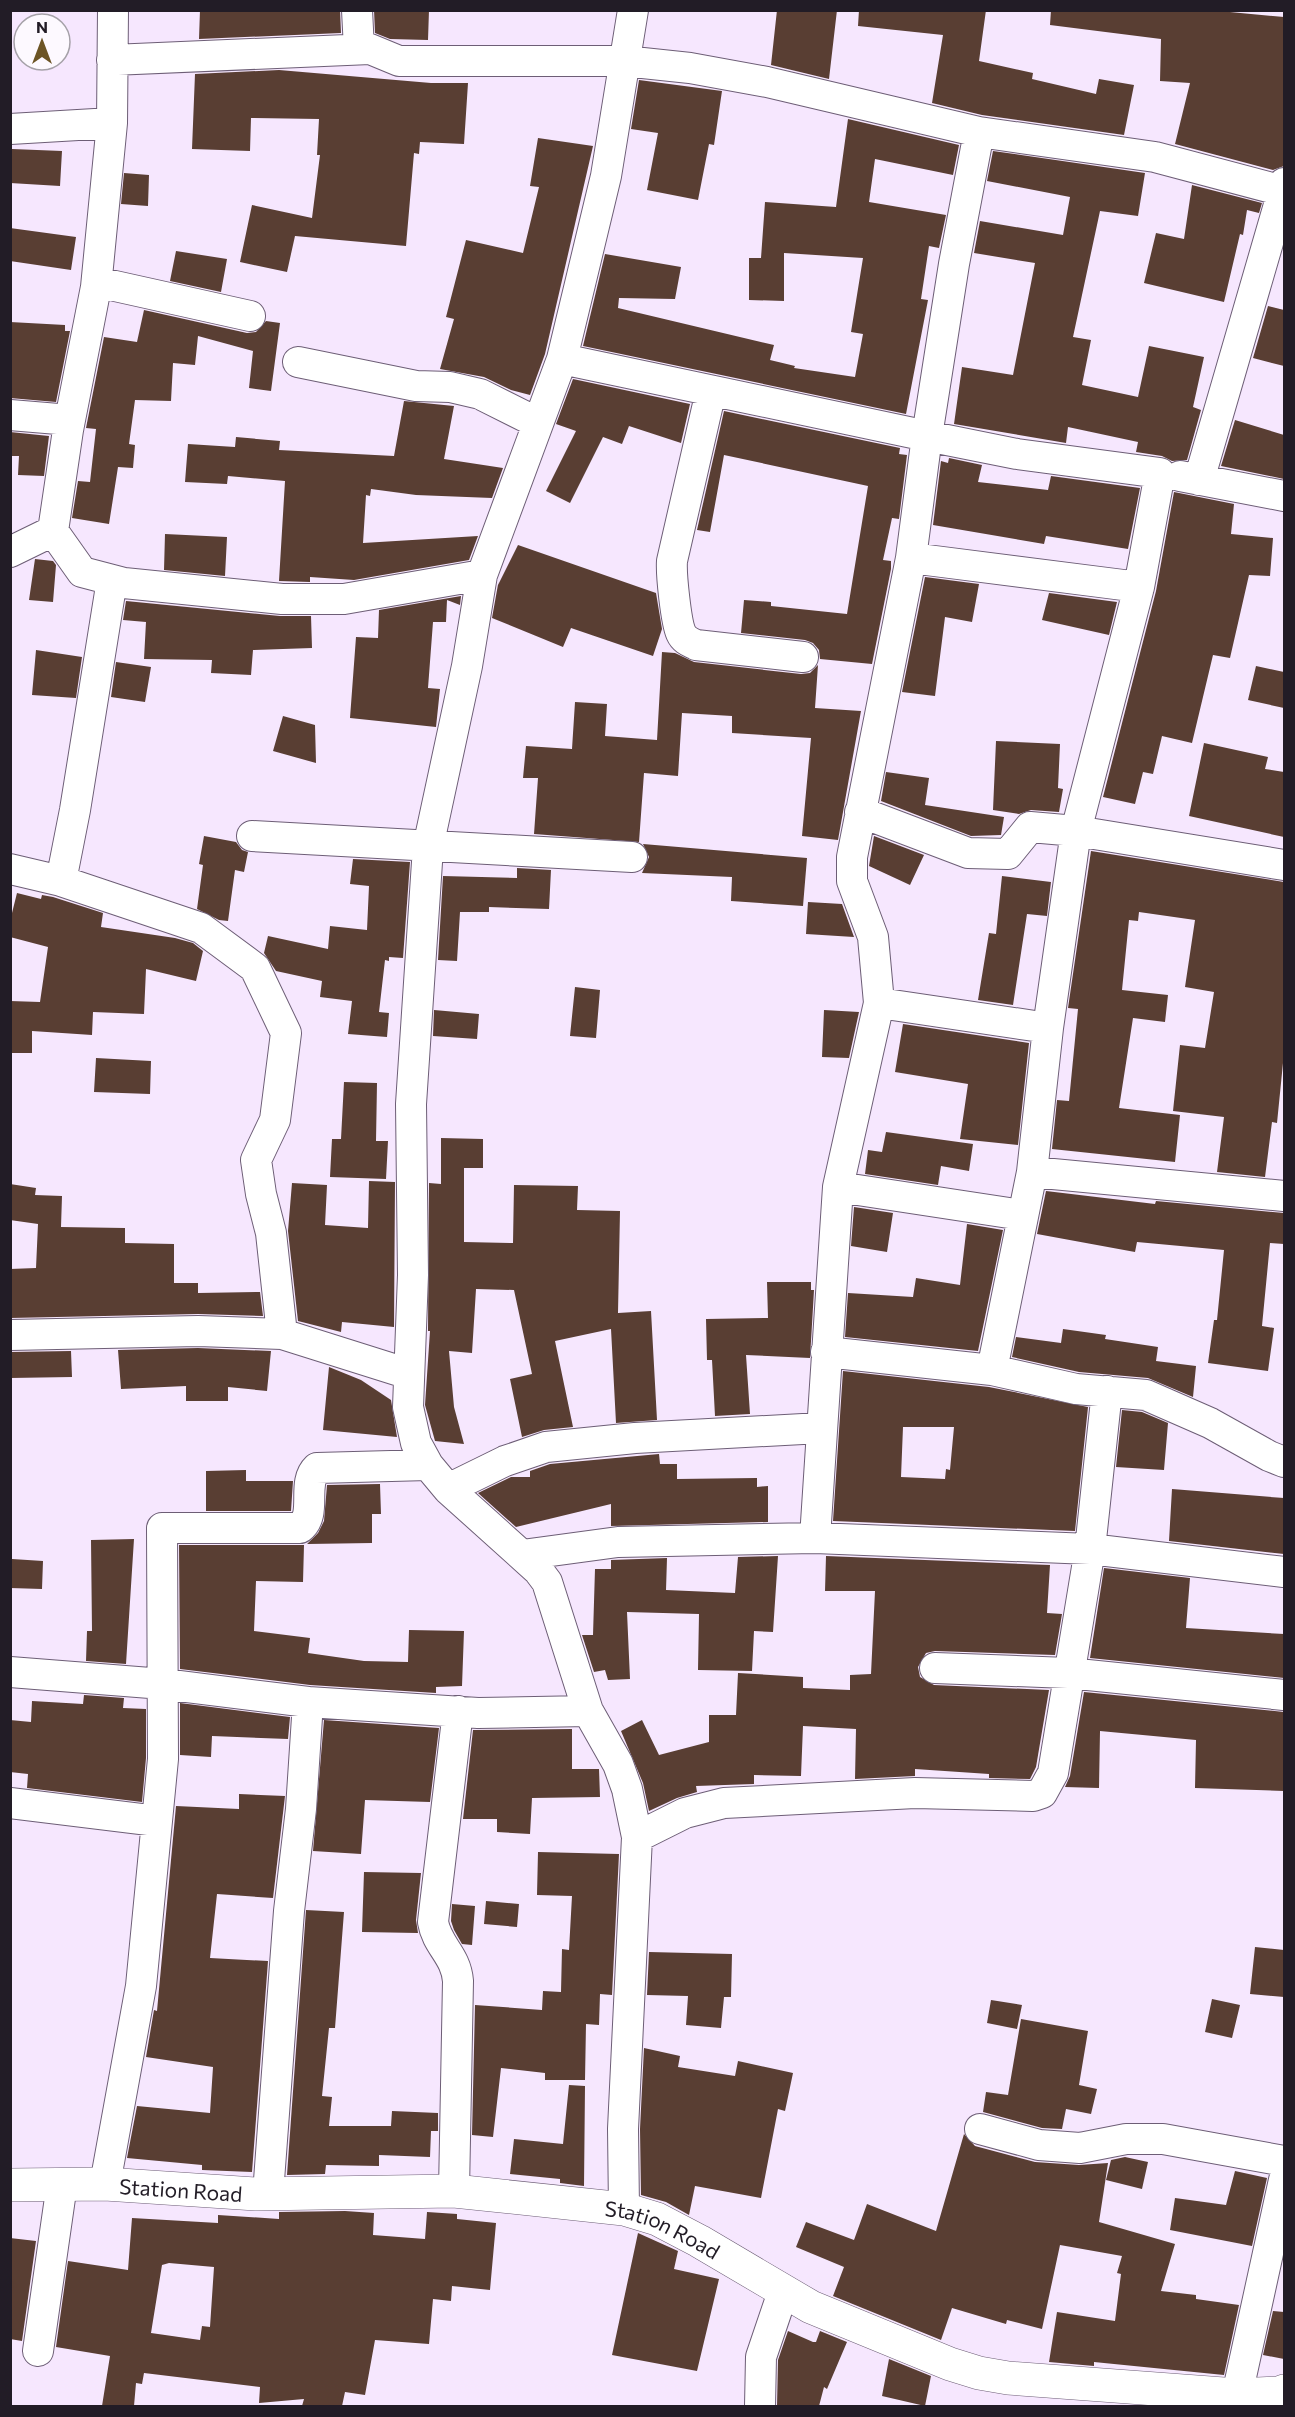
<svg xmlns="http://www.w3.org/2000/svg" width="1295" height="2417" font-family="Commissioner,sans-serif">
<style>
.building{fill:#593e33;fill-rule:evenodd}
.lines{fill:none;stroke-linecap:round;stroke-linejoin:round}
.minor-casing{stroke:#6d5e76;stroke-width:32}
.major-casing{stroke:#6d5e76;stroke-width:34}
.minor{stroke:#fff;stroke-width:30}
.major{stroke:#fff;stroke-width:33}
.labels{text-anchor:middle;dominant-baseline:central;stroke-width:6;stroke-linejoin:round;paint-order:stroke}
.street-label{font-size:21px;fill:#221c26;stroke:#fdf9ff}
</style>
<rect width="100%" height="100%" fill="#f6e7fe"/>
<path class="building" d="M 200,10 L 340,10 L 341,33 L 199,39 Z
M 374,10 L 429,10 L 428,40 L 390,39 L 375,33 Z
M 777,10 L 837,10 L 829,79 L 771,65 Z
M 859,10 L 986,10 L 979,61 L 1033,73 L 1032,79 L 1096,94 L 1099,79 L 1134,85 L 1124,135 L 982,115 L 932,103 L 943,35 L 858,26 Z
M 1051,10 L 1209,10 L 1284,17 L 1284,166 L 1273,170 L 1175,144 L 1190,83 L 1160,81 L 1161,39 L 1050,25 Z
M 279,70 L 431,83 L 468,83 L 464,144 L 420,142 L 419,154 L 414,153 L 406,246 L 295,236 L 287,272 L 240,262 L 252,205 L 312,218 L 320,155 L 317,155 L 319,119 L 251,118 L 250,151 L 192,149 L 195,74 Z
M 639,80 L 722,91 L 714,145 L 709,144 L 698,200 L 647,190 L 658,133 L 631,129 Z
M 848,119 L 959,145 L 953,175 L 875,159 L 869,202 L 946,215 L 939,248 L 929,246 L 921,299 L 928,300 L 906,414 L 583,346 L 605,254 L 681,267 L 675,299 L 619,298 L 618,308 L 774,345 L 770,360 L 795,366 L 794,368 L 855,377 L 863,334 L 851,332 L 863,258 L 784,253 L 784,301 L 749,300 L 749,258 L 761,258 L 765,202 L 836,207 Z
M 538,138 L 593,146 L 545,354 L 530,395 L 511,390 L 484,377 L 440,369 L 454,319 L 446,317 L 466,240 L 523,253 L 539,187 L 530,186 Z
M 12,149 L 62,151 L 60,186 L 10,183 Z
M 993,151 L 1145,173 L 1138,216 L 1100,211 L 1073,337 L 1091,340 L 1082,385 L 1138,397 L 1149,346 L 1204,357 L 1193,407 L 1201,410 L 1187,460 L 1172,461 L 1162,456 L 1136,452 L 1138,442 L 1068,427 L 1066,443 L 954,424 L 962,367 L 1013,375 L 1035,263 L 974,253 L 980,221 L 1063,235 L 1070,197 L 987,181 Z
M 124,173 L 149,175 L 148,206 L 121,204 Z
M 1192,185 L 1262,203 L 1259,213 L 1247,210 L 1243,235 L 1240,234 L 1224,302 L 1144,283 L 1156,233 L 1184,239 Z
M 10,228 L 76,237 L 71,270 L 10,261 Z
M 176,251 L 227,259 L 221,292 L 170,281 Z
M 1268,306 L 1284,310 L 1284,366 L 1253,358 Z
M 144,310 L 247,333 L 256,332 L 266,321 L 280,323 L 271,391 L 249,388 L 253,351 L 198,336 L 195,365 L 173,363 L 171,401 L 135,400 L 129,444 L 135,445 L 133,468 L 118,467 L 109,524 L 72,518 L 78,481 L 90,482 L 96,429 L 86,428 L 104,337 L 137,342 Z
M 10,322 L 65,325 L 65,331 L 70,331 L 56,402 L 10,398 Z
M 573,379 L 690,404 L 681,443 L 629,426 L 622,444 L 603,437 L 570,503 L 546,491 L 576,431 L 556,424 Z
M 404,401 L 454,406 L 444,459 L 503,468 L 492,498 L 416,495 L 371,489 L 370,496 L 366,495 L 363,543 L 478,536 L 469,560 L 354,580 L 310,577 L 310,582 L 279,581 L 285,481 L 228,476 L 227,484 L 185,482 L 188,444 L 235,447 L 236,437 L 280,441 L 279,450 L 394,456 Z
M 724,411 L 900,448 L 899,454 L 907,455 L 899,519 L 892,518 L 883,560 L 891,561 L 891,569 L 872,664 L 820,659 L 819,650 L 813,643 L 805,640 L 741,633 L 744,600 L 771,602 L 771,606 L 847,614 L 868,486 L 724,455 L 710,532 L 697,530 Z
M 1235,420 L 1284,435 L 1284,479 L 1221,466 Z
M 10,432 L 49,436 L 44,476 L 18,475 L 19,456 L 10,456 Z
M 949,458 L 982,465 L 978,482 L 1048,490 L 1051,476 L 1140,488 L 1128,549 L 1046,536 L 1044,544 L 933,525 L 941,461 L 948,463 Z
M 1174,492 L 1234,504 L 1231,534 L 1273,538 L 1270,576 L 1249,575 L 1230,658 L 1213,655 L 1192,743 L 1162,736 L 1153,774 L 1143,772 L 1135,804 L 1103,797 L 1156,591 Z
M 165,534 L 227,537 L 225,576 L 164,570 Z
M 518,545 L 656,593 L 662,629 L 653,656 L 571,628 L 563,647 L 492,618 L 499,579 L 498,585 Z
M 35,559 L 53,561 L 56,565 L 53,602 L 29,600 Z
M 925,577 L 979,584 L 972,622 L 945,617 L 935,696 L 902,692 Z
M 1049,593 L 1117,602 L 1109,635 L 1042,620 Z
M 461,596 L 460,605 L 447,600 L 446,622 L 433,622 L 428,688 L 440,689 L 436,727 L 350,718 L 356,637 L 378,638 L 379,610 Z
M 126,601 L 280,616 L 311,616 L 312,648 L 253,650 L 251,675 L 211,673 L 212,660 L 144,659 L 146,622 L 123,620 Z
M 36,650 L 82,657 L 76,698 L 32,695 Z
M 662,652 L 675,653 L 694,662 L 801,674 L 810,673 L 818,665 L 815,708 L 861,711 L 838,840 L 802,836 L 811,738 L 732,733 L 732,716 L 682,713 L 678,776 L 644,773 L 639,842 L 534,834 L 538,778 L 523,778 L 526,746 L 572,749 L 575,702 L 607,704 L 605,736 L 657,740 Z
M 116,662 L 151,667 L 145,702 L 111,697 Z
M 1256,666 L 1284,672 L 1284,708 L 1248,700 Z
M 283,716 L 315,725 L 316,763 L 273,751 Z
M 996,741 L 1060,744 L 1058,788 L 1063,789 L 1059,812 L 1031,810 L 1019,814 L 993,810 Z
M 1204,743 L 1268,757 L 1265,769 L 1284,772 L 1284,837 L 1189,816 Z
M 886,772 L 929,778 L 925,805 L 1004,817 L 1001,835 L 971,836 L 881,801 Z
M 204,836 L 236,842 L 242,850 L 248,852 L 244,872 L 235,870 L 228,921 L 219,920 L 197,909 L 203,865 L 199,864 Z
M 874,836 L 924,855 L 910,885 L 869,866 Z
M 643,844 L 807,858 L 803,906 L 731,901 L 732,877 L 642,873 L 649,857 Z
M 1091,851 L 1284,882 L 1284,1053 L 1277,1123 L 1272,1122 L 1265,1177 L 1217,1172 L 1224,1117 L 1173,1111 L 1180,1045 L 1205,1048 L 1214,992 L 1185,987 L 1195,920 L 1139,912 L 1138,921 L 1129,920 L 1122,990 L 1168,995 L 1165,1022 L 1133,1018 L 1119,1108 L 1180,1115 L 1175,1162 L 1052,1149 L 1057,1100 L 1069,1101 L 1078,1009 L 1068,1008 Z
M 353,859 L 410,862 L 403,958 L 389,957 L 389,961 L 385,960 L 379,1012 L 389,1013 L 387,1037 L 348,1034 L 352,1001 L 320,997 L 322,981 L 276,971 L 264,953 L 268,936 L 328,949 L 330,926 L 367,930 L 369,886 L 350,884 Z
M 517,868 L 551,870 L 549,909 L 489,907 L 489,912 L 460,912 L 457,961 L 438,960 L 443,876 L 517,878 Z
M 1002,876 L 1051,882 L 1047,916 L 1027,914 L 1013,1005 L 978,1000 L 989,933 L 996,934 Z
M 17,893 L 41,899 L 42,895 L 53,897 L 103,913 L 101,927 L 175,938 L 193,943 L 203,951 L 196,981 L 146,969 L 144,1014 L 93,1012 L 92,1035 L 32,1031 L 32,1053 L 10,1053 L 10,1001 L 40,1002 L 48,947 L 10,937 L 10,921 Z
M 808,902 L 842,904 L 854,937 L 806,934 Z
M 575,987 L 600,990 L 596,1038 L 570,1036 Z
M 434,1010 L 479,1014 L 477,1039 L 433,1036 Z
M 824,1010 L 859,1012 L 849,1058 L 822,1057 Z
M 903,1024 L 1029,1043 L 1018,1145 L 960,1139 L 968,1084 L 895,1072 Z
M 96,1058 L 151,1061 L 150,1094 L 94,1092 Z
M 344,1082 L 377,1083 L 376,1141 L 388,1141 L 386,1179 L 330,1177 L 332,1139 L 341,1139 Z
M 886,1132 L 973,1144 L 969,1171 L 941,1166 L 938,1185 L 865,1174 L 868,1150 L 882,1152 Z
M 441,1138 L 483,1139 L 483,1168 L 464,1168 L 464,1242 L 513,1243 L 514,1185 L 578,1186 L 577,1210 L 620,1211 L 618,1313 L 651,1311 L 657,1420 L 616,1423 L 611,1329 L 555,1341 L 573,1427 L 544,1430 L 522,1437 L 510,1379 L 532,1374 L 514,1290 L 476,1289 L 472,1353 L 449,1351 L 454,1407 L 464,1444 L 435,1441 L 425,1405 L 430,1331 L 428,1331 L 429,1183 L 441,1184 Z
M 369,1181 L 395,1182 L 394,1327 L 342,1322 L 341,1332 L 298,1321 L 288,1231 L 292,1183 L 327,1185 L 325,1225 L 368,1228 Z
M 10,1184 L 36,1188 L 35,1195 L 62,1196 L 61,1227 L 125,1228 L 125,1243 L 174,1244 L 174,1283 L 198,1283 L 198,1293 L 260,1292 L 263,1316 L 198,1314 L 10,1318 L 10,1269 L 36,1268 L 38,1224 L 10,1220 Z
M 1046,1191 L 1155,1204 L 1156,1201 L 1284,1213 L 1284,1244 L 1270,1243 L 1262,1326 L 1274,1328 L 1268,1371 L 1208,1363 L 1214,1320 L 1217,1320 L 1224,1250 L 1137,1242 L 1135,1252 L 1037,1234 Z
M 854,1207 L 893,1213 L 887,1252 L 851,1246 Z
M 967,1224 L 1003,1230 L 978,1351 L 845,1337 L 848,1293 L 913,1297 L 916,1278 L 960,1285 Z
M 767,1282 L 811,1282 L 811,1290 L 814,1290 L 810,1358 L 746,1355 L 750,1414 L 715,1416 L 712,1360 L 707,1360 L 706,1319 L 768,1318 Z
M 1063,1329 L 1106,1335 L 1105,1339 L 1158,1347 L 1156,1361 L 1196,1366 L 1193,1397 L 1148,1378 L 1079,1372 L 1012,1357 L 1016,1337 L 1061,1343 Z
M 198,1348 L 271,1351 L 267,1391 L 228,1387 L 228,1401 L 186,1401 L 186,1386 L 121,1389 L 118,1350 Z
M 71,1351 L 72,1377 L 10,1378 L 10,1352 Z
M 329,1367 L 361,1380 L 391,1400 L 397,1437 L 323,1430 Z
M 843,1371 L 989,1387 L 1088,1407 L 1075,1531 L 833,1521 ZM 903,1427 L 954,1427 L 950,1470 L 946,1469 L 945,1479 L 901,1477 Z
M 1122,1410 L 1142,1412 L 1168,1423 L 1164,1470 L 1116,1467 Z
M 659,1454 L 660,1464 L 677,1464 L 677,1479 L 757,1478 L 757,1487 L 768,1486 L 768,1522 L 611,1526 L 611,1504 L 516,1527 L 478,1493 L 511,1477 L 530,1477 L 530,1471 L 550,1464 Z
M 246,1470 L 246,1481 L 293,1481 L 291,1511 L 206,1511 L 206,1471 Z
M 380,1484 L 381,1514 L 372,1514 L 372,1543 L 307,1544 L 318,1533 L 324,1521 L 327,1485 Z
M 1172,1489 L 1284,1498 L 1284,1554 L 1169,1541 Z
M 134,1539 L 126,1664 L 86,1661 L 87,1631 L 92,1631 L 91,1540 Z
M 179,1545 L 304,1545 L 303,1582 L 256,1581 L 254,1631 L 310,1638 L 308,1653 L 364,1661 L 408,1662 L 409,1630 L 464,1631 L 462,1686 L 436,1687 L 436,1693 L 310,1685 L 180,1669 Z
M 778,1556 L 773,1632 L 754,1631 L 752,1671 L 698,1670 L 699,1614 L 627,1612 L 630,1679 L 608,1680 L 605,1670 L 594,1672 L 582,1635 L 593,1635 L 595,1569 L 611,1569 L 611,1560 L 667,1558 L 666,1590 L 735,1593 L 738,1557 Z
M 826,1556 L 1050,1565 L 1047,1613 L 1062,1614 L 1055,1655 L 935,1651 L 926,1653 L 918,1667 L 920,1677 L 934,1685 L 1049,1690 L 1036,1767 L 1030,1779 L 989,1778 L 989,1774 L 915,1769 L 915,1776 L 855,1779 L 856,1729 L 803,1726 L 801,1776 L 754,1775 L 754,1784 L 696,1786 L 697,1792 L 677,1798 L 649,1811 L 643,1783 L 621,1731 L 642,1720 L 659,1755 L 709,1742 L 709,1715 L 736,1715 L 738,1673 L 803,1677 L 803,1688 L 850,1690 L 850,1675 L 871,1674 L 875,1591 L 825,1591 Z
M 12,1559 L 43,1561 L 42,1589 L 10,1588 Z
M 1104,1568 L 1190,1578 L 1186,1628 L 1284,1634 L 1284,1678 L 1090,1658 Z
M 1084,1692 L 1284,1712 L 1284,1791 L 1195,1788 L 1196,1740 L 1100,1731 L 1099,1788 L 1065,1787 L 1070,1776 Z
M 84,1695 L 124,1698 L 123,1708 L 146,1709 L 146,1758 L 142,1802 L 27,1788 L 28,1774 L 10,1772 L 10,1720 L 31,1722 L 32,1701 L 83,1704 Z
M 180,1703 L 290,1717 L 288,1739 L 212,1736 L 211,1757 L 180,1755 Z
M 324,1720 L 439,1728 L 430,1802 L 365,1800 L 361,1854 L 313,1851 Z
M 572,1729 L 572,1769 L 599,1769 L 600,1797 L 532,1798 L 530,1834 L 497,1832 L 497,1819 L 463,1819 L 473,1730 Z
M 239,1794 L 285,1796 L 273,1898 L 217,1894 L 210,1958 L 268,1961 L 252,2172 L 202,2170 L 202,2165 L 127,2158 L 137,2106 L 210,2113 L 213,2067 L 146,2057 L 154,2010 L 157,2011 L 176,1806 L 239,1809 Z
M 538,1852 L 619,1854 L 612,1995 L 600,1994 L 599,2025 L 586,2024 L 585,2080 L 545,2080 L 545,2073 L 501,2068 L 493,2137 L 472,2135 L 475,2005 L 542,2010 L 543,1991 L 561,1992 L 562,1949 L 569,1950 L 572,1896 L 537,1895 Z
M 364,1872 L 421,1873 L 416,1920 L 418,1933 L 362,1932 Z
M 486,1901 L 519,1904 L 517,1927 L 484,1924 Z
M 452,1904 L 475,1906 L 472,1945 L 462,1944 L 454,1930 L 451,1921 Z
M 306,1910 L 344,1912 L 335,2028 L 329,2028 L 322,2096 L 332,2097 L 329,2126 L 391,2126 L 392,2111 L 438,2113 L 438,2131 L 431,2131 L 430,2157 L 379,2155 L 379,2166 L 326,2165 L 325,2174 L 287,2175 Z
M 1255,1947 L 1284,1950 L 1284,1997 L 1250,1994 Z
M 649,1952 L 732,1954 L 731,1997 L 724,1997 L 721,2028 L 686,2025 L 688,1996 L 647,1995 Z
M 1212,1999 L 1240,2005 L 1232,2038 L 1205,2032 Z
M 991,2000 L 1022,2005 L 1017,2029 L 987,2023 Z
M 1021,2019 L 1088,2031 L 1079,2085 L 1097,2089 L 1091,2114 L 1066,2109 L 1062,2129 L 1042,2128 L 983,2112 L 986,2092 L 1008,2095 Z
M 644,2048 L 680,2056 L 678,2067 L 735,2076 L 738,2061 L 793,2073 L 785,2111 L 778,2109 L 761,2198 L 695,2186 L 689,2215 L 666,2202 L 641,2195 L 640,2129 Z
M 569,2085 L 585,2086 L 584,2186 L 560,2183 L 560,2179 L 510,2174 L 514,2139 L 563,2144 Z
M 964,2134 L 975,2146 L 1035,2162 L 1079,2165 L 1108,2163 L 1099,2222 L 1175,2244 L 1161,2291 L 1196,2295 L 1196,2299 L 1239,2305 L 1224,2375 L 1094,2362 L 1094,2366 L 1049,2362 L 1057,2312 L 1115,2321 L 1121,2274 L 1117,2273 L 1122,2256 L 1060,2245 L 1042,2329 L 1007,2320 L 1006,2324 L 952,2308 L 941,2340 L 833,2296 L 844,2267 L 796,2247 L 806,2222 L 854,2240 L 867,2204 L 936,2231 Z
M 1125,2157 L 1148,2162 L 1142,2189 L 1106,2180 L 1111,2160 Z
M 1235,2171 L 1267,2178 L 1252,2246 L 1170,2230 L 1175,2198 L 1226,2205 Z
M 345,2211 L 374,2213 L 373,2235 L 425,2239 L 427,2212 L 457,2214 L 457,2219 L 496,2223 L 490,2290 L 452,2286 L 451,2301 L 433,2299 L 429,2344 L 375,2340 L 365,2395 L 345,2392 L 342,2406 L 302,2406 L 304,2399 L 259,2403 L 260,2387 L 144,2373 L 142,2384 L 136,2383 L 134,2406 L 102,2406 L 110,2356 L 56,2347 L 68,2261 L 128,2270 L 132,2218 L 218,2223 L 218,2215 L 279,2219 L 279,2212 ZM 169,2263 L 214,2267 L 210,2327 L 202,2326 L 200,2340 L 151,2333 L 162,2265 Z
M 638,2233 L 678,2251 L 674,2269 L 719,2279 L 697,2371 L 612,2355 Z
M 10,2238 L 36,2241 L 22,2341 L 10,2339 Z
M 1273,2311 L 1284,2312 L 1284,2359 L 1263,2355 Z
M 788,2331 L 813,2342 L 816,2342 L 820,2331 L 847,2342 L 827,2389 L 824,2387 L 819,2406 L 777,2406 L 778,2360 Z
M 889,2359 L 931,2376 L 925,2406 L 882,2396 Z"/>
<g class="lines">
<defs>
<path id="minor" d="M 113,10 L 112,123 L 96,287 L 68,430 L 53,531 L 82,572 L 124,583 L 282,599 L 344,599 L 482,575
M 357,10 L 359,49
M 112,60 L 370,49 L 399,61 L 624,61 L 690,68 L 767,82 L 979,132 L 954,264 L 927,436 L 1017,454 L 1160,473 L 1139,587 L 1076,831 L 1048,1028 L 1032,1172 L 992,1370
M 10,129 L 112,123
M 979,132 L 1155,157 L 1283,191 L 1284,183
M 97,282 L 250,316
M 562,359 L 927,436 L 911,558 L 852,857 L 852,881 L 873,937 L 879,1003 L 838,1187 L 815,1538
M 298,362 L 416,386 L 450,387 L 480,394 L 538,423
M 711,391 L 672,561 C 671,574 676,622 681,633 C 684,640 690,642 696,645 L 803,657
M 10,415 L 70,420
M 1180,476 L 1284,496
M 1199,480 L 1283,191
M 10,552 L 53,531
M 911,558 L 1139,587
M 112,580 L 75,810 L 61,881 L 201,928 L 255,968 L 286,1033 L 275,1120 L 256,1160 L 261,1194 L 271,1233 L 282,1334
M 860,812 L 968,853 L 1008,854 L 1030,827 L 1076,831 L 1284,865
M 252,836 L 632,857
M 10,869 L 61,881
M 879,1003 L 1048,1028
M 1032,1172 L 1284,1196
M 838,1187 L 1022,1215
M 10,1335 L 198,1331 L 282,1334 L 409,1374
M 826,1352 L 992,1370 L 1076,1389 L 1146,1395 L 1210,1423 L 1269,1456 L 1284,1462
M 448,1489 L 505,1461 L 546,1447 L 635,1438 L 821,1428
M 522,1555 L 618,1542 L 815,1538 L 1090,1549 L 1284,1572
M 935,1668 L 1068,1673 L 1284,1695
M 10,1672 L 163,1684 L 308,1702
M 10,1803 L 157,1821
M 637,1837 L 685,1813 L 724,1803 L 915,1793 L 1033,1796 L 1042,1793 L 1053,1773 L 1090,1549 L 1107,1391
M 980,2129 L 1039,2145 L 1080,2148 L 1126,2139 L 1163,2139 L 1284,2161
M 105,2184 L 141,1986 L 163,1759 L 162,1528 L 300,1528 C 318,1514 301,1483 317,1468 L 428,1465
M 454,2191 L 458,1981 C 456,1955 437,1946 433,1922 L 458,1711
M 268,2194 L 289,1911 L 301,1809 L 308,1702 L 478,1713 L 588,1711
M 624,2209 L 623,2129 L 637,1837 L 627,1789 L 618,1764 L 588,1711 L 547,1582 L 538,1570 L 448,1489 L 428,1465 L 416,1443 L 408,1407 L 413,1275 L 411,1104 L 428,847 L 467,666 L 482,575 L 562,359 L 606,176 L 633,10
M 38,2351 L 62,2184
M 1237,2395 L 1284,2180
M 760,2406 L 761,2357 L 783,2292"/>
<g id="major">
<path id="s1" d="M 10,2185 L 105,2184 L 256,2194 L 454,2191 L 624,2209 L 657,2219 L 699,2241 L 811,2307 L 950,2364 L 979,2373 L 1008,2378 L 1237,2395 L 1279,2393 L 1284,2391"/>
</g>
</defs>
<use href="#minor" class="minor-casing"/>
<use href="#major" class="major-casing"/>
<use href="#minor" class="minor"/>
<use href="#major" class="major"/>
</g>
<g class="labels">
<g class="street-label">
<text stroke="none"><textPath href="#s1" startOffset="171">Station Road</textPath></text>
<text stroke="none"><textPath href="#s1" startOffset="658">Station Road</textPath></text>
</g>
</g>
<rect width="1295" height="2417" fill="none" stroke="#221c26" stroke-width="24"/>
<g transform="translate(42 42)"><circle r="28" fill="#fdf9ff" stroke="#a5a1a8" stroke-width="1.5"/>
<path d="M0-4.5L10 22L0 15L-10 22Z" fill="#6c5425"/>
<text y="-9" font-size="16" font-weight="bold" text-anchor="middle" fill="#221c26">N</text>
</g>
</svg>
